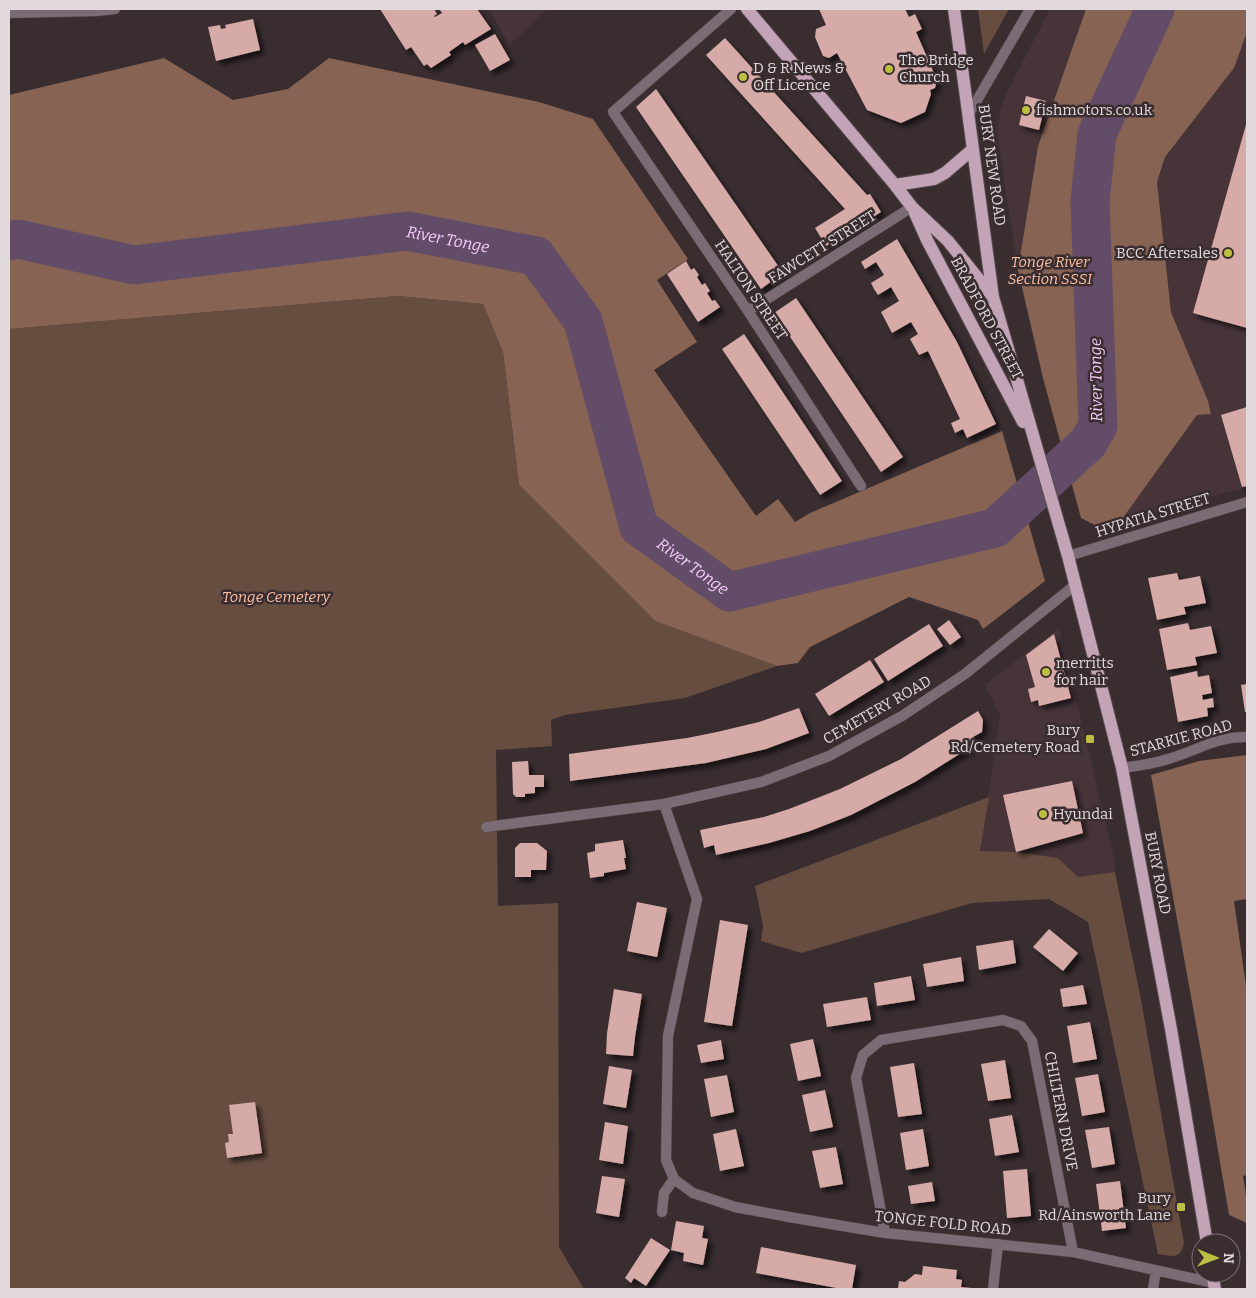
<svg xmlns="http://www.w3.org/2000/svg" width="1256" height="1298" font-family="Bitter,serif">
<style>
.built{fill:#473439}
.green{fill:#674d40}
.forest{fill:#866352}
.lines{fill:none;stroke-linecap:round;stroke-linejoin:round}
.river{stroke:#634c67;stroke-width:39}
.building{fill:#d6aaa6;filter:url(#shadow)}
.street-casing{stroke:#54494b;stroke-width:11}
.primary-casing{stroke:#54494b;stroke-width:14}
.street{stroke:#7a6b74;stroke-width:10}
.primary{stroke:#c3a3b6;stroke-width:12}
.poi-dot{fill:#bebf42;stroke:#392d30;stroke-width:2}
.labels{text-anchor:middle;dominant-baseline:central;stroke-width:5;stroke-linejoin:round;paint-order:stroke}
.poi-label{font-size:15px;fill:#e1d9db;stroke:#392d30;text-anchor:start}
.street-label{font-size:15px;fill:#e1d9db;stroke:#392d30}
.park-label{font-size:15px;font-style:italic;fill:#febfa2;stroke:#392d30}
.water-label{font-size:16px;font-style:italic;fill:#f5cafd;stroke:#392d30}
</style>
<defs>
<filter id="shadow"><feDropShadow dx="4.5" dy="4.5" stdDeviation="2.5" flood-color="#0009"/></filter>
</defs>
<rect width="100%" height="100%" fill="#392d30"/>
<path class="built" d="M 489,9 L 548,9 L 509,45 Z
M 1050,9 L 1086,9 L 1038,146 L 1018,270 L 998,140 L 998,123 L 1001,108 L 1007,92 Z
M 1247,32 L 1247,487 L 1120,522 L 1197,415 L 1211,414 L 1208,401 L 1171,312 L 1157,182 L 1165,157 L 1234,68 Z
M 1059,628 L 1115,862 L 1115,872 L 1078,877 L 1058,858 L 980,851 L 1000,715 L 985,685 Z"/>
<path class="green" d="M 978,9 L 1009,9 L 984,54 Z
M 398,296 L 483,304 L 503,352 L 519,485 L 655,621 L 777,666 L 685,698 L 565,715 L 551,720 L 552,746 L 496,750 L 498,906 L 558,903 L 559,1247 L 584,1289 L 9,1289 L 9,329 Z
M 989,797 L 980,851 L 1016,852 L 1058,858 L 1078,877 L 1115,872 L 1141,1000 L 1184,1243 C 1181,1260 1172,1256 1158,1254 L 1088,922 L 1049,899 L 972,903 L 801,953 L 761,941 L 763,925 L 755,886 Z"/>
<path class="forest" d="M 1086,9 L 1247,9 L 1247,32 L 1234,68 L 1165,157 L 1157,182 L 1171,312 L 1208,401 L 1211,414 L 1197,415 L 1120,522 L 1099,527 L 1081,518 L 1043,378 L 1018,270 L 1038,146 Z
M 164,58 L 233,100 L 288,89 L 329,58 L 539,102 L 593,119 L 688,259 L 657,280 L 697,342 L 654,370 L 756,516 L 778,499 L 795,522 L 810,513 L 1002,431 L 1045,581 L 983,629 L 978,620 L 909,597 L 810,647 L 798,663 L 777,666 L 655,621 L 519,485 L 503,352 L 483,304 L 398,296 L 9,329 L 9,95 Z
M 1247,755 L 1247,899 L 1234,901 L 1247,993 L 1247,1175 L 1243,1176 L 1247,1202 L 1247,1223 L 1229,1215 L 1205,1074 L 1151,775 L 1199,761 Z"/>
<g class="lines">
<path class="river" id="s1" d="M 9,241 L 18,239 L 134,265 L 407,231 L 536,256 L 583,321 L 639,527 L 729,592 L 995,528 L 1088,443 L 1098,426 L 1090,201 L 1097,134 L 1155,9"/>
</g>
<path class="building" d="M 380,9 L 434,9 L 437,14 L 434,16 L 435,17 L 442,13 L 440,10 L 441,9 L 477,9 L 491,29 L 465,45 L 463,42 L 449,52 L 451,55 L 431,68 L 427,64 L 424,66 L 411,47 L 406,50 Z
M 819,9 L 905,9 L 909,17 L 915,14 L 922,29 L 916,32 L 937,80 L 935,88 L 930,90 L 931,94 L 925,112 L 901,123 L 867,110 L 837,53 L 829,58 L 823,56 L 815,37 L 816,29 L 826,25 Z
M 253,19 L 260,50 L 216,61 L 208,27 L 220,25 L 221,29 L 226,28 L 225,25 Z
M 495,34 L 510,60 L 490,71 L 475,45 Z
M 725,38 L 867,195 L 870,194 L 881,212 L 826,246 L 815,228 L 845,209 L 706,55 Z
M 656,89 L 783,273 L 761,289 L 636,107 Z
M 1026,96 L 1046,101 L 1039,130 L 1019,125 Z
M 1247,121 L 1247,328 L 1193,313 Z
M 897,239 L 957,342 L 996,424 L 967,438 L 963,429 L 955,433 L 951,423 L 960,419 L 928,351 L 919,355 L 910,339 L 918,334 L 911,322 L 892,333 L 881,312 L 899,301 L 891,287 L 878,295 L 874,289 L 871,283 L 884,275 L 876,262 L 865,269 L 861,262 Z
M 686,261 L 691,270 L 694,268 L 699,275 L 697,277 L 702,285 L 705,283 L 710,291 L 707,293 L 712,301 L 715,300 L 720,307 L 698,322 L 667,274 Z
M 796,298 L 903,457 L 881,472 L 774,313 Z
M 744,334 L 842,481 L 820,495 L 722,349 Z
M 1247,407 L 1247,486 L 1242,487 L 1221,415 Z
M 1177,573 L 1179,580 L 1200,576 L 1206,603 L 1184,607 L 1186,614 L 1157,620 L 1148,578 Z
M 949,620 L 961,637 L 950,645 L 937,629 Z
M 1188,623 L 1190,630 L 1211,626 L 1217,653 L 1195,657 L 1197,665 L 1167,670 L 1159,629 Z
M 929,624 L 943,646 L 888,681 L 874,659 Z
M 1054,634 L 1071,698 L 1039,706 L 1038,700 L 1031,702 L 1028,689 L 1035,687 L 1026,655 Z
M 870,660 L 884,682 L 829,716 L 815,694 Z
M 1197,671 L 1198,677 L 1209,675 L 1212,693 L 1202,695 L 1203,700 L 1213,698 L 1214,707 L 1207,708 L 1208,716 L 1178,722 L 1170,677 Z
M 1247,684 L 1247,712 L 1245,712 L 1241,685 Z
M 799,708 L 809,733 L 766,749 L 706,763 L 570,781 L 569,754 L 687,738 L 717,732 L 759,722 Z
M 978,711 L 983,720 L 982,732 L 973,737 L 977,743 L 915,782 L 851,815 L 810,831 L 769,843 L 716,855 L 714,845 L 704,848 L 700,830 L 764,817 L 789,809 L 840,789 L 901,759 Z
M 528,761 L 529,775 L 544,775 L 544,787 L 535,787 L 535,793 L 525,794 L 525,797 L 516,797 L 513,794 L 512,762 Z
M 1072,781 L 1083,833 L 1016,852 L 1003,795 Z
M 623,840 L 626,858 L 624,858 L 626,869 L 604,873 L 604,876 L 590,878 L 587,853 L 595,851 L 595,844 Z
M 520,843 L 537,843 L 547,851 L 546,870 L 531,870 L 531,877 L 515,877 L 515,848 Z
M 637,902 L 667,908 L 657,957 L 627,951 Z
M 720,920 L 748,925 L 732,1026 L 704,1022 Z
M 1049,929 L 1078,953 L 1063,971 L 1033,947 Z
M 1013,940 L 1016,963 L 979,970 L 976,946 Z
M 961,957 L 964,981 L 927,987 L 923,964 Z
M 911,976 L 915,1000 L 877,1006 L 874,983 Z
M 1083,985 L 1087,1004 L 1063,1007 L 1060,989 Z
M 614,989 L 642,994 L 635,1037 L 633,1056 L 606,1054 L 607,1033 Z
M 867,997 L 871,1020 L 827,1027 L 823,1004 Z
M 1090,1022 L 1097,1059 L 1073,1063 L 1067,1026 Z
M 813,1039 L 821,1076 L 798,1081 L 790,1044 Z
M 721,1040 L 724,1059 L 701,1063 L 697,1045 Z
M 1005,1060 L 1011,1098 L 988,1101 L 981,1064 Z
M 914,1063 L 922,1114 L 898,1117 L 890,1067 Z
M 609,1066 L 632,1070 L 626,1108 L 603,1104 Z
M 1098,1074 L 1105,1112 L 1082,1116 L 1075,1078 Z
M 727,1075 L 734,1112 L 711,1117 L 704,1079 Z
M 825,1090 L 833,1127 L 810,1132 L 802,1095 Z
M 255,1102 L 262,1153 L 227,1158 L 225,1143 L 229,1142 L 228,1134 L 233,1134 L 229,1105 Z
M 1012,1115 L 1019,1152 L 995,1156 L 989,1119 Z
M 605,1122 L 628,1126 L 623,1164 L 599,1160 Z
M 1109,1127 L 1115,1164 L 1092,1168 L 1085,1130 Z
M 736,1129 L 744,1166 L 720,1171 L 713,1134 Z
M 923,1129 L 929,1166 L 906,1170 L 900,1133 Z
M 836,1147 L 843,1184 L 820,1188 L 812,1151 Z
M 1027,1169 L 1031,1216 L 1007,1218 L 1003,1171 Z
M 602,1176 L 625,1179 L 619,1217 L 596,1213 Z
M 1120,1181 L 1126,1228 L 1102,1231 L 1096,1184 Z
M 932,1182 L 935,1201 L 911,1204 L 908,1186 Z
M 676,1221 L 704,1226 L 702,1238 L 708,1239 L 703,1265 L 683,1261 L 684,1253 L 671,1250 Z
M 651,1238 L 670,1250 L 646,1286 L 634,1278 L 631,1283 L 625,1278 Z
M 761,1247 L 856,1265 L 852,1289 L 842,1289 L 756,1273 Z
M 923,1266 L 957,1270 L 956,1279 L 962,1280 L 961,1287 L 972,1288 L 972,1289 L 898,1289 L 899,1281 L 905,1282 L 915,1274 L 922,1275 Z"/>
<g class="lines">
<defs>
<path id="street" d="M 731,9 L 613,112 L 748,311 L 861,486
M 9,13 L 97,11 L 115,9
M 969,114 L 1030,9
M 748,311 L 912,207
M 1068,556 L 1247,502
M 1122,768 C 1137,766 1153,764 1168,759 C 1196,751 1217,736 1247,737
M 664,804 L 697,899 L 668,1036 L 666,1160 L 674,1179 L 693,1193 L 735,1207 L 789,1217 L 885,1233 L 1073,1252 L 1214,1283
M 486,827 L 664,804 L 761,782 L 829,756 L 902,716 L 965,674 L 1075,585
M 662,1212 L 664,1193 L 674,1179
M 885,1233 L 856,1078 L 863,1055 L 881,1040 L 1003,1020 L 1021,1026 L 1032,1041 L 1073,1252
M 993,1289 L 998,1244
M 1153,1289 L 1156,1270"/>
<path id="primary" d="M 747,9 L 895,185 L 912,207 L 948,241 L 993,297
M 954,9 L 993,297 L 1068,556 L 1122,768 L 1171,1029 L 1207,1243
M 895,185 L 934,179 L 945,173 L 973,149
M 915,213 L 927,240 L 1023,422
M 1212,1273 L 1215,1289"/>
</defs>
<use href="#street" class="street-casing"/>
<use href="#primary" class="primary-casing"/>
<use href="#street" class="street"/>
<use href="#primary" class="primary"/>
</g>
<g class="poi-dot">
<circle cx="889" cy="69" r="5"/>
<circle cx="743" cy="77" r="5"/>
<circle cx="1026" cy="110" r="5"/>
<circle cx="1228" cy="253" r="5"/>
<circle cx="1046" cy="672" r="5"/>
<rect x="1085" y="734" width="10" height="10" rx="2.5"/>
<circle cx="1043" cy="814" r="5"/>
<rect x="1176" y="1202" width="10" height="10" rx="2.5"/>
</g>
<g class="labels">
<g class="poi-label">
<text x="899" y="60">The Bridge<tspan x="899" dy="17">Church</tspan></text>
<text x="753" y="68">D &amp; R News &amp;<tspan x="753" dy="17">Off Licence</tspan></text>
<text x="1036" y="110">fishmotors.co.uk</text>
<text x="1218" y="253" text-anchor="end">BCC Aftersales</text>
<text x="1056" y="663">merritts<tspan x="1056" dy="17">for hair</tspan></text>
<text x="1080" y="730" text-anchor="end">Bury<tspan x="1080" dy="17">Rd/Cemetery Road</tspan></text>
<text x="1053" y="814">Hyundai</text>
<text x="1171" y="1198" text-anchor="end">Bury<tspan x="1171" dy="17">Rd/Ainsworth Lane</tspan></text>
</g>
<g class="street-label">
<text transform="translate(992 165) rotate(82)">BURY NEW ROAD</text>
<text transform="translate(822 247) rotate(-32)">FAWCETT STREET</text>
<text transform="translate(751 290) rotate(56)">HALTON STREET</text>
<text transform="translate(987 318) rotate(62)">BRADFORD STREET</text>
<text transform="translate(1153 515) rotate(-17)">HYPATIA STREET</text>
<text transform="translate(877 710) rotate(-30)">CEMETERY ROAD</text>
<text transform="translate(1181 738) rotate(-15)">STARKIE ROAD</text>
<text transform="translate(1158 873) rotate(79)">BURY ROAD</text>
<text transform="translate(1061 1111) rotate(79)">CHILTERN DRIVE</text>
<text transform="translate(943 1223) rotate(6)">TONGE FOLD ROAD</text>
</g>
<g class="park-label">
<text x="1050" y="262">Tonge River<tspan x="1050" dy="17">Section SSSI</tspan></text>
<text x="276" y="597">Tonge Cemetery</text>
</g>
<g class="water-label">
<text stroke="none"><textPath href="#s1" startOffset="445">River Tonge</textPath></text>
<text transform="translate(1096 380) rotate(-91)">River Tonge</text>
<text stroke="none"><textPath href="#s1" startOffset="895">River Tonge</textPath></text>
</g>
</g>
<rect width="1256" height="1298" fill="none" stroke="#e1d9db" stroke-width="20"/>
<g transform="translate(1216 1258) rotate(91)"><circle r="24" fill="#392d30" stroke="#7c7274"/>
<path d="M0-4L9 19L0 12L-9 19Z" fill="#bebf42"/>
<text y="-8" font-size="14" font-weight="bold" text-anchor="middle" fill="#e1d9db">N</text>
</g>
</svg>
